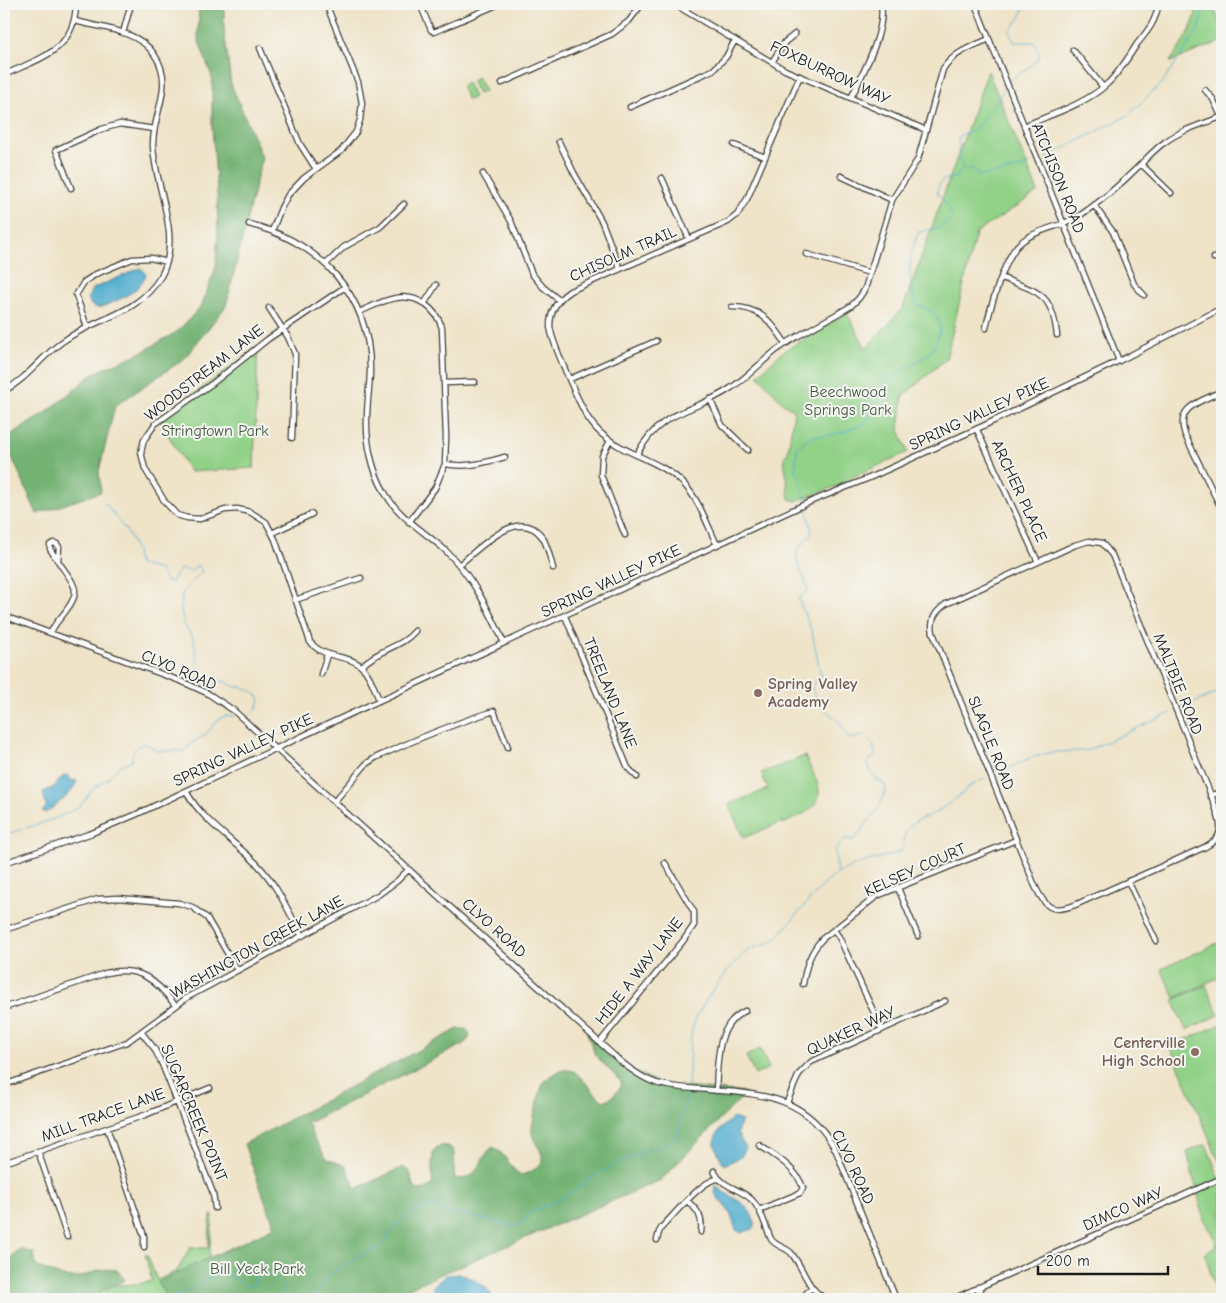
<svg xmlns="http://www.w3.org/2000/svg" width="1226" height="1303" font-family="'Comic Neue',sans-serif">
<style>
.green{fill:#92d188;stroke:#577652}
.forest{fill:#75b374;stroke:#486848}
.water{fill:#4facce;stroke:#366475}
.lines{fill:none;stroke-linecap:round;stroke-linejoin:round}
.stream{stroke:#4facce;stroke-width:1}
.minor-casing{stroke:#3c3a36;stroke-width:7}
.minor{stroke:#fff;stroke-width:4.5}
.education-dot{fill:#8d6e63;stroke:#f6f6f2;stroke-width:2}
.labels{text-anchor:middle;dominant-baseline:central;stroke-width:4;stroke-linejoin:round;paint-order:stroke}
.street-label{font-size:16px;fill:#1c1c1c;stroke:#f6f6f2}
.park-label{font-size:16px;fill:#455b42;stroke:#f6f6f2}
.education-label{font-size:16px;font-weight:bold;fill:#785e54;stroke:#f6f6f2;text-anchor:start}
</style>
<rect width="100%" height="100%" fill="#f6f6f2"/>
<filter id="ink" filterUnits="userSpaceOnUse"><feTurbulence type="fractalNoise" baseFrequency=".02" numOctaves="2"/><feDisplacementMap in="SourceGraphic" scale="10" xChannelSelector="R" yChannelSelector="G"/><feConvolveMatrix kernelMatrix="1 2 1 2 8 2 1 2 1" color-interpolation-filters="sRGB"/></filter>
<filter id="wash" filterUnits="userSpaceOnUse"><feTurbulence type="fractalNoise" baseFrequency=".0096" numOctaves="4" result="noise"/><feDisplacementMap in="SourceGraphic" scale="20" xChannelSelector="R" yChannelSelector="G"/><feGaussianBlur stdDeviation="1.12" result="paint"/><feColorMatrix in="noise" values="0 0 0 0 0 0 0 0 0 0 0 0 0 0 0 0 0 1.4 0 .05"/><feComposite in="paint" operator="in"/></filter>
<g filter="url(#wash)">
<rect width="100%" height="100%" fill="#efe3c8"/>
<path class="green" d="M 1196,4 L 1212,4 L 1222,28 L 1222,41 L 1170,62 C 1180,47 1199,21 1196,4 Z
M 988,71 L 1038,192 L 976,233 L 946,359 L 903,396 L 899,430 L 908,452 L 851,478 L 848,482 L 796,501 L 789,499 L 784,457 L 788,452 L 794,410 L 783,403 L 758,375 L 781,353 L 847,313 L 866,348 L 903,308 Z
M 477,77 L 485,91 L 478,94 L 471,81 Z
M 467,83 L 474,97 L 468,100 L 461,87 Z
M 258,347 L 254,468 L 190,472 L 159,420 Z
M 805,756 C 808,764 820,784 819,792 C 819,810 797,817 783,824 L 782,822 L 743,838 L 729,804 L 768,789 L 761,773 Z
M 1222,941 L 1222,976 L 1175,998 L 1161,969 Z
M 1206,985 L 1219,1015 L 1186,1030 L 1173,1000 Z
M 1222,1024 L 1222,1159 L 1219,1161 L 1170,1046 Z
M 760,1049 L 769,1068 L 755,1075 L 746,1056 Z
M 1206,1144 L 1222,1185 L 1222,1299 L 1218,1299 L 1205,1254 L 1215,1247 C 1217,1238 1211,1230 1205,1223 L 1187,1152 Z
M 211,1215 L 213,1215 L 209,1258 L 275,1227 L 303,1299 L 4,1299 L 4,1291 L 138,1284 L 152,1281 L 145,1254 L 147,1254 L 157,1280 L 177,1271 L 190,1248 L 208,1248 Z"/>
<path class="forest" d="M 199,4 L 224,4 L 224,29 L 231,84 L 262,157 L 226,306 L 184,359 L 115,406 L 99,471 L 101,492 L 37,514 L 4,439 L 47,412 L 94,373 L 142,352 L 178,331 L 202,305 L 216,267 L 218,230 L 217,192 L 212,128 L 212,77 L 198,39 Z
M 458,1029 L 466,1029 L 470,1034 L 468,1040 L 462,1045 L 308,1123 L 313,1137 L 327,1159 L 346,1166 L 356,1189 L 403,1167 L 410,1172 L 413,1186 L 418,1190 L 425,1189 L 432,1185 C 434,1175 426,1141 446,1146 C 449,1146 452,1148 453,1150 C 456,1155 453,1170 455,1178 C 479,1184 479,1156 493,1147 C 506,1153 509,1167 520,1175 C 527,1174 540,1168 542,1161 C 544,1150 532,1142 532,1132 C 531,1125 540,1090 543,1084 C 549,1074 563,1067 573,1071 C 581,1075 594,1094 603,1101 L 611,1098 L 621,1087 L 621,1082 L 595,1055 L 586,1030 L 630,1069 L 664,1085 L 746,1093 L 661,1180 L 383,1299 L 164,1299 L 164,1293 L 158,1282 L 275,1227 L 244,1144 Z
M 19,1249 L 34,1253 L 36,1266 C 49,1271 64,1280 78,1277 C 96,1274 96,1267 117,1270 L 125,1280 L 99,1292 L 99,1299 L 4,1299 L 4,1264 Z"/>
<path class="water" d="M 140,268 L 144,271 L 146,275 C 137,294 120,299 102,307 L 97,308 L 91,305 L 88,298 L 92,289 Z
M 67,775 L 71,780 L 77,781 C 72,795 57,804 46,813 L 42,811 L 46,807 L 43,792 L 54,787 L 63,776 Z
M 733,1118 L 742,1121 L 737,1133 L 746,1148 L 741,1157 L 724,1165 C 710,1140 711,1136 733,1118 Z
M 716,1185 C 725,1195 733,1196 742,1203 C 749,1208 752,1215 755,1223 L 753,1229 L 741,1233 L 736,1230 L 730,1213 L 715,1194 Z
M 459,1274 C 474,1278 487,1285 494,1299 L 437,1299 L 434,1295 L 433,1286 L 446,1275 Z"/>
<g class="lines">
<path class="stream" d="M 1008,82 C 1019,73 1032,68 1040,55 L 1034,42 L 1014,42 L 1009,32 L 1019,19 L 1023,11 L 1020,4
M 1045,158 L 1127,116 L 1162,83 L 1198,30 C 1202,21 1203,13 1202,4
M 964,169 L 969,168 L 977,171 L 977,176 C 983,177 987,174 994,173 C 1009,171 1016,170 1031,164
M 806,502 L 800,478 L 795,471 L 797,448 L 809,437 L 831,435 L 846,431 L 863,424 L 871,417 L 876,393 L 881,385 L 931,352 L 937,341 L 940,329 L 937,317 L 928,309 L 916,305 C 908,278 907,257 919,232 L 941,227 L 952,216 C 950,206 943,201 937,193 L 939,185 L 943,180 L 956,177 L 963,168 L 960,160 L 958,140 L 961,134 L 974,131 L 1001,95 L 1006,86
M 105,503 L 127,532 L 136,550 L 138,564 L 160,570 L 166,581 L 171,582 L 180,569 L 192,571 L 196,566 L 199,566 L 202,572 L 185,589 L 182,594 L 181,610 L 184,624 L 194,640 L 199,673 L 204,681 L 210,684 L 224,681 L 235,687 L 242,687 L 250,690 L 258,696 L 260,700 L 256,710 L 250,713
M 807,506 L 812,534 C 784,559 802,562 808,591 L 798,598 L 812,632 L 821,676 L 811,687 L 817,702 L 840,723 L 848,738 L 856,738 L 865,735 L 873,745 L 876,756 L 867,761 C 871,772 873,779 884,784 L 886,790 L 878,809 L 853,841 L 846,838 L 835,850 L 837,875
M 1179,709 L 1222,691
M 996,774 L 1030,758 L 1053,752 L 1086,751 L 1171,713
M 4,835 L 57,818 L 79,807 L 94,788 L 107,779 L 121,765 L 132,760 C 133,748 134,748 146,743 L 157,751 L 185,751 L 193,742 L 205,735 L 219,719 L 225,716 L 235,716
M 688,1087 C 690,1067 688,1046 693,1027 C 699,1005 728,968 745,953 C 754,945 768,946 776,938 C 795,919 819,884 842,871 C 860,861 881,859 900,852 L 904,846 L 903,841 L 906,831 L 915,822 L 937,812 L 961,795 L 967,788 L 986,778
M 50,1299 L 58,1298 L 61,1299
M 174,1299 C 179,1292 187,1292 195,1288 C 204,1283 210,1274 223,1274 C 236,1274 242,1291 255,1283 L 256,1274 L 261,1270 C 273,1272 286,1286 287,1299
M 313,1299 L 329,1274 L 383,1244 L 397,1223 L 410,1213 L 425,1207 L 440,1208 L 446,1213 L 457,1213 L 513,1226 L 522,1224 L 531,1213 L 570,1194 L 593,1176 L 620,1162 L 676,1139 L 688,1091"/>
</g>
</g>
<g filter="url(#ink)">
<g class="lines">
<defs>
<path id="minor" d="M 420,4 L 431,30 L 434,32 L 499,4
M 674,4 L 785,70 L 926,130
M 975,4 L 1119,361
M 123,33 L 131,4
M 260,48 L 300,144 L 316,169
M 1073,50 L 1103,87
M 772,62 L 785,42 L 795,34
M 4,75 C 40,58 75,51 76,4
M 502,83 L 612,34 L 629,21 L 642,4
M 1205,90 L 1213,99 L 1222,118
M 851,98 C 863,72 886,32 881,4
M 630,107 L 713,70 L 726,57 L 735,40
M 1024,126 C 1050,115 1086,104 1107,84 C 1119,73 1128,58 1137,44 C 1147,32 1157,20 1158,4
M 559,142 L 574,173 L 602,222 L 620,269
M 734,145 L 765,157
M 1141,164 L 1171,193
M 483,174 L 511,221 L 532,274 L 543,287 L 559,300
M 841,176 L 892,200
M 662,178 L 689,239
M 71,188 L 56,150 L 102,129 L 120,124 L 154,129
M 1094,205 L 1113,232 L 1134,284 L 1144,295
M 249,224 C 319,242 370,294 370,369 C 370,385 367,402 367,418 C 366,442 372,470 384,491 C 398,518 425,531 446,551 C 473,577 489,610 504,643
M 272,231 L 281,208 L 288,195 L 304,178 L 341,151 L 356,132 L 360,120 L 362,103 L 358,82 L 326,4
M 806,254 L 870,273
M 1214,258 L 1222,258
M 326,264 L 344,247 L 380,227 L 404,204
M 1002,278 C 1038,292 1052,292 1057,335
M 345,287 L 268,339 L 213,383 L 155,424 L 144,440 L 141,452 L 145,469 L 165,502 L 177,515 L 187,518 L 200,519 L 225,510 L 237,509 L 250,512 L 266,522 L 275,539 L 310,642 C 326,661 349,653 363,668 C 371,676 375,690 379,700
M 424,304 L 436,285
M 732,307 C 760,307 772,322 786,344
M 269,308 L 288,337 L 295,354 L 292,438
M 359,312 C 371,307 383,300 396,298 C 417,294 436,308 442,328 L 446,437 L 445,464 L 435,488 L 409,522
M 87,327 L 76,295 L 84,282 L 96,274 L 132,259 L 151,258 L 167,262
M 986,328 C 990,308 1004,261 1017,246 C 1034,228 1062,228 1082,214 C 1103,200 1122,183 1140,165 C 1148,157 1156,148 1165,142 C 1181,130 1203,124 1221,117
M 570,379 L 656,341
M 445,383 L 475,382
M 4,391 C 27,379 41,357 62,342 C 97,316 136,317 161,276 C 183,237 155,188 153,146 C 152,113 176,85 154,54 C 138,30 101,28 75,21
M 1222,391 C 1200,402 1175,406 1185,435 L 1222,510
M 710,399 L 722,425 L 748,450
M 977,430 L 1038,562
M 610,441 L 602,456 L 601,475 L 625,535
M 637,454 C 663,407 693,414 731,388 C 748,377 762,361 778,349 C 800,333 828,320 851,306 L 859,298 L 865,289 L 892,200 L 918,159 L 943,69 C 954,52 971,47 989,39
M 445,464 C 468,468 483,463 505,457
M 272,533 L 312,514
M 1089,541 L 1102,543 L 1112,555 L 1188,739 C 1194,759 1223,815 1220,830 C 1219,839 1212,843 1205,847 L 1075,905 C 1051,914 1045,907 1035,886 L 933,633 C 930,619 935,612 946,604 L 1075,545 Z
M 53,543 L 57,544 L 59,547 L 58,561 L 50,549 L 50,545 Z
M 717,545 C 707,524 699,499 682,482 C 659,460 626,455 603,435 C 597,430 592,424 588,418 C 579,403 551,341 550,326 C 550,311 558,299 570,291 L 728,222 L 737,215 L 747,199 L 800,76
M 459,565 C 479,549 520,504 543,538 C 548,547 550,558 553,568
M 295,600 L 361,578
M 4,616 L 183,682 L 207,693 L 233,710 L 620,1061 C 631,1070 642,1078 656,1083 C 669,1087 684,1088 698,1089 C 755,1094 806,1092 836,1151 L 896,1299
M 565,616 L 628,768 L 637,777
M 51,633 C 53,626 57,622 62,616 C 84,589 75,587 58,561
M 362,666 C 378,649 401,648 415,631
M 321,674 L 327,655
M 186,791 C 203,822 232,839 256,863 C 277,884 288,911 302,936
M 1210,796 L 1222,791
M 334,802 L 366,764 L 375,758 C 414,740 453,724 494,711 L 508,747
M 4,863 L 92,833 L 135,815 L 309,733 L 812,501 L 869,478 L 983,426 L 1119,361 L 1222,308
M 1128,881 L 1156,941
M 898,888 L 918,936
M 4,930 L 98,899 L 118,898 L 179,903 L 192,907 L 207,918 L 237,970
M 834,930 L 839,937 L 882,1030
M 803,984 C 806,965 810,953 822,939 L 877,896 L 1016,840
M 4,1008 L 106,973 C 139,965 156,980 175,1005
M 141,1032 L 154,1048 L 162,1064 L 213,1193 L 215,1208
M 600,1042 L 683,941 L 694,925 L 694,912 L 665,863
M 4,1085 L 127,1042 L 188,997 L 378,895 L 397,881 L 409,869
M 716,1091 C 718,1063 715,1025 745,1011
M 787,1102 L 799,1074 L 811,1062 L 945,1001
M 107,1128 L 144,1236 L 144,1247
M 759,1145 C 775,1156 797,1168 803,1188 L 800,1193 L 759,1210
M 38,1151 L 67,1237
M 4,1163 L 145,1115 L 210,1088
M 714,1171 C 722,1188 741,1188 753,1201 C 762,1211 765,1226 771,1239 C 776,1247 787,1247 792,1254 C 805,1271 807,1289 826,1299
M 687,1201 C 698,1210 703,1217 701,1232
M 657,1240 L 659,1232 L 662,1227 C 673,1216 703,1179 718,1179
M 978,1287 L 985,1299
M 801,1299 L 811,1288
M 953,1299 L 1222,1178"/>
</defs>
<use href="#minor" class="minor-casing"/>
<use href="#minor" class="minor"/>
</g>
</g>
<g class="education-dot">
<circle cx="758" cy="693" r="5"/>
<circle cx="1195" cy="1052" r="5"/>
</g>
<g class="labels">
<g class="street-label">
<text transform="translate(830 73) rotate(25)">FOXBURROW WAY</text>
<text transform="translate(1058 178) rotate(68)">ATCHISON ROAD</text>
<text transform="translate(623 254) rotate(-24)">CHISOLM TRAIL</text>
<text transform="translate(204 373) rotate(-38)">WOODSTREAM LANE</text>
<text transform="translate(979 414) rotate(-25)">SPRING VALLEY PIKE</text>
<text transform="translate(1019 491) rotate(65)">ARCHER PLACE</text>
<text transform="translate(611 581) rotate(-25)">SPRING VALLEY PIKE</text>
<text transform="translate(179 670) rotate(23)">CLYO ROAD</text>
<text transform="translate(1178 684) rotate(68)">MALTBIE ROAD</text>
<text transform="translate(610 693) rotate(68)">TREELAND LANE</text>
<text transform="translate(991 743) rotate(68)">SLAGLE ROAD</text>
<text transform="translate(243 750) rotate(-25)">SPRING VALLEY PIKE</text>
<text transform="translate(915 870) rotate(-24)">KELSEY COURT</text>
<text transform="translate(494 928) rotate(42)">CLYO ROAD</text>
<text transform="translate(257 947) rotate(-29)">WASHINGTON CREEK LANE</text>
<text transform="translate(639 971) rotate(-52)">HIDE A WAY LANE</text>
<text transform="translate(851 1031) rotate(-25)">QUAKER WAY</text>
<text transform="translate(194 1113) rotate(67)">SUGARCREEK POINT</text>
<text transform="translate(103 1115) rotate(-20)">MILL TRACE LANE</text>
<text transform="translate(853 1167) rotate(65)">CLYO ROAD</text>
<text transform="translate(1123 1209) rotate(-24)">DIMCO WAY</text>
</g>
<g class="park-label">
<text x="848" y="392">Beechwood<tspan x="848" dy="18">Springs Park</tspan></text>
<text x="215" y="431">Stringtown Park</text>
<text x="257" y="1269">Bill Yeck Park</text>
</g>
<g class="education-label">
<text x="768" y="684">Spring Valley<tspan x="768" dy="18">Academy</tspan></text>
<text x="1185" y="1043" text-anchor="end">Centerville<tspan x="1185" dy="18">High School</tspan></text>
</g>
</g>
<rect width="1226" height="1303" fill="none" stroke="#f6f6f2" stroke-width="20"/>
<path d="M1038 1266v8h130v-8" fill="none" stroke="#1c1c1c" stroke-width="2.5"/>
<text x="1046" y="1266" font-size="15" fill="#1c1c1c" stroke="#f6f6f2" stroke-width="4" paint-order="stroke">200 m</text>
</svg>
